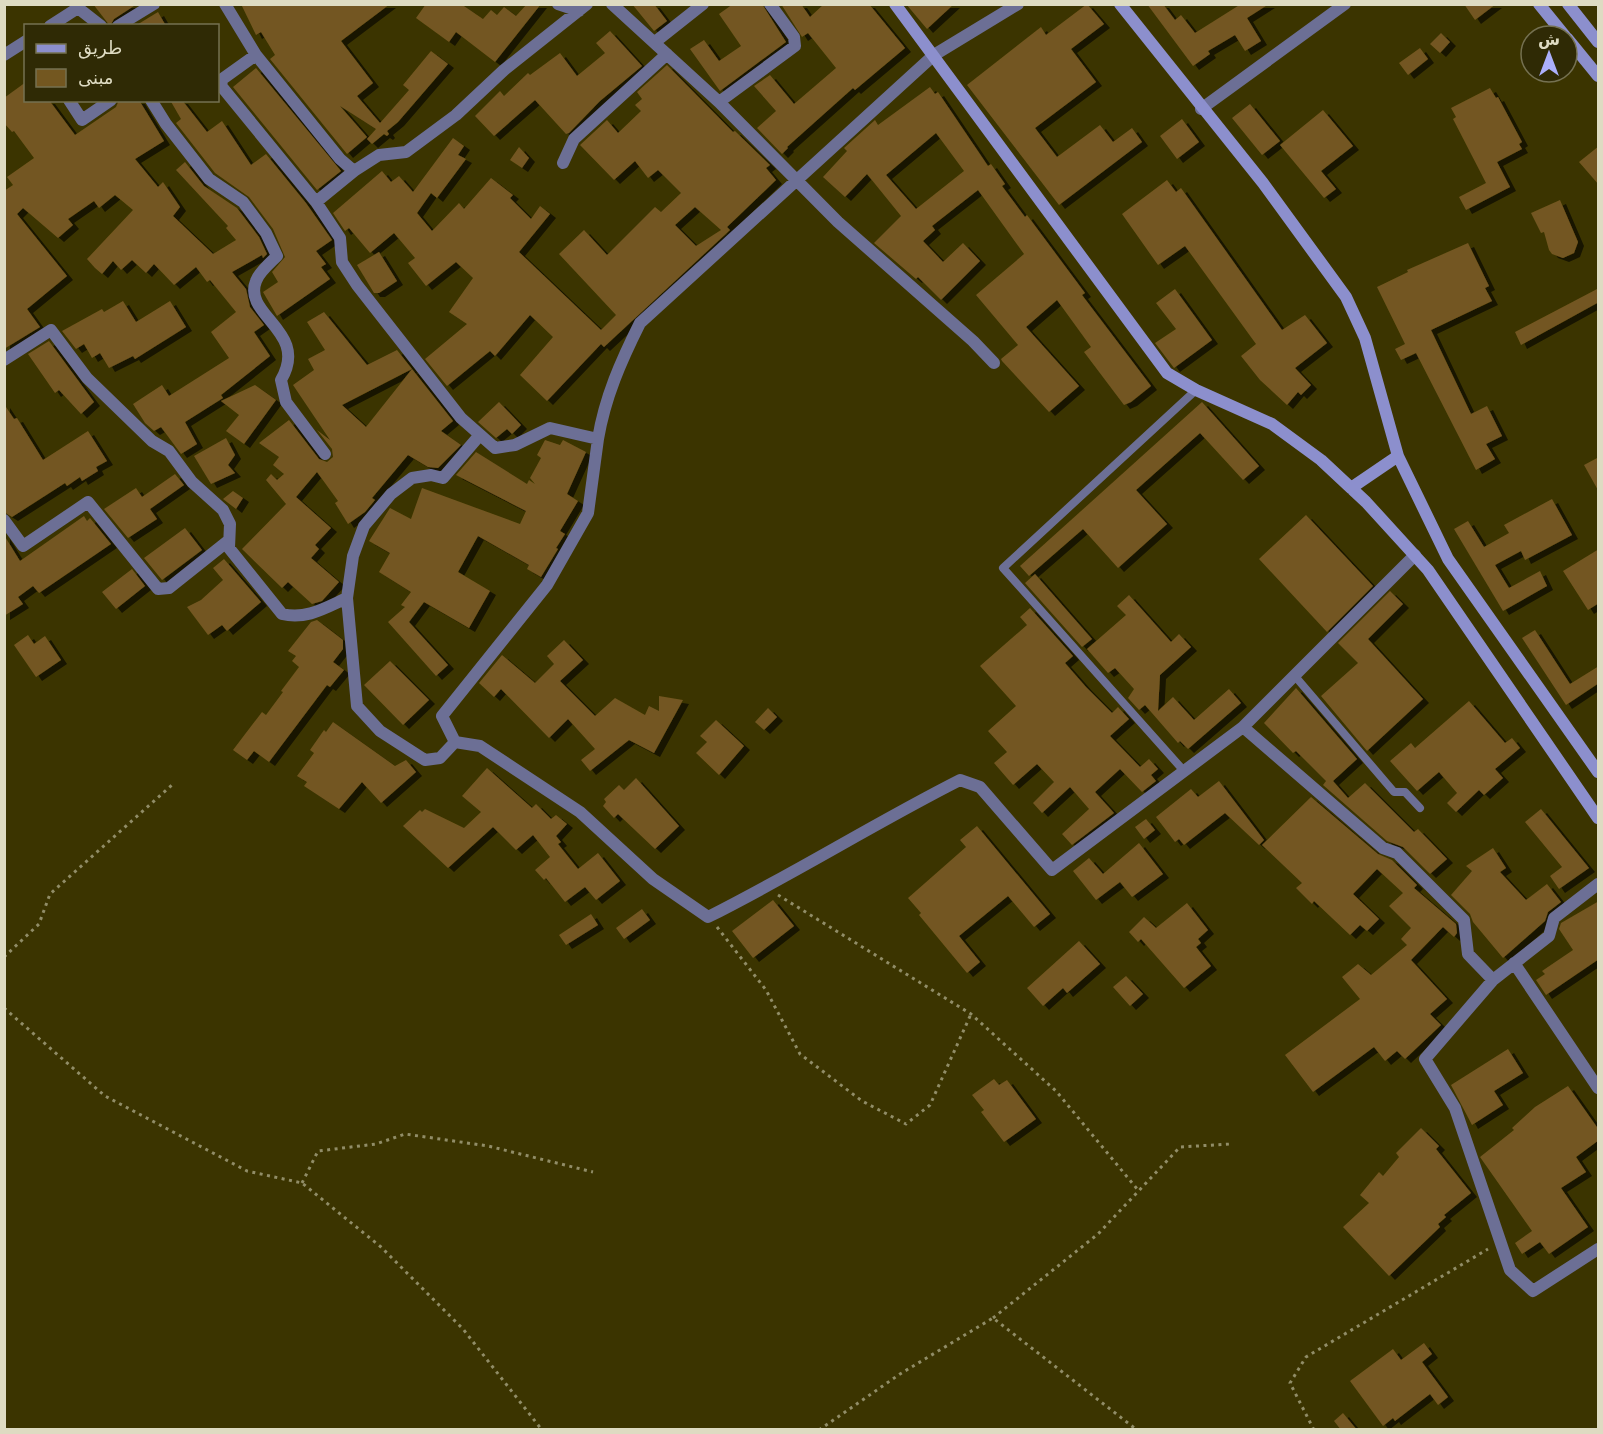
<svg xmlns="http://www.w3.org/2000/svg" width="1603" height="1434" font-family="'DejaVu Sans','Noto Naskh Arabic',sans-serif">
<style>
.building{fill:#735720;fill-rule:evenodd;filter:url(#shadow)}
.lines{fill:none;stroke-linecap:round;stroke-linejoin:round}
.path{stroke:#918d67;stroke-width:3;stroke-dasharray:3 4.5;stroke-linecap:butt}
.lane{stroke:#6c6f95;stroke-width:8}
.street{stroke:#6c6f95;stroke-width:12}
.secondary{stroke:#8c8fcd;stroke-width:12}
</style>
<defs>
<filter id="shadow"><feDropShadow dx="6" dy="4" stdDeviation="0" flood-color="#0009"/></filter>
</defs>
<rect width="100%" height="100%" fill="#3b3400"/>
<path class="building" d="M 93,4 L 137,4 L 114,19 L 110,26 Z
M 241,4 L 390,4 L 341,41 L 373,83 L 357,96 L 380,123 L 409,90 L 403,85 L 431,51 L 448,64 L 398,122 L 387,131 L 389,134 L 387,136 L 384,134 L 372,144 L 367,139 L 376,129 L 340,106 L 367,137 L 347,154 L 270,59 L 275,55 L 261,32 L 256,35 Z
M 426,4 L 461,4 L 483,19 L 491,10 L 497,15 L 504,7 L 516,16 L 527,4 L 541,4 L 495,62 L 456,32 L 449,42 L 416,18 Z
M 632,4 L 654,4 L 667,21 L 654,31 Z
M 733,4 L 762,4 L 786,42 L 720,91 L 690,49 L 704,40 L 719,61 L 741,46 L 719,14 Z
M 781,4 L 801,4 L 810,17 L 824,4 L 869,4 L 905,48 L 855,90 L 853,88 L 787,147 L 788,148 L 782,154 L 757,128 L 776,111 L 754,86 L 770,75 L 794,104 L 836,68 L 808,33 L 802,37 Z
M 906,4 L 954,4 L 927,29 Z
M 1087,4 L 1104,24 L 1071,49 L 1096,82 L 1035,128 L 1057,157 L 1100,125 L 1113,142 L 1132,128 L 1142,142 L 1059,205 L 967,85 L 1041,27 L 1046,35 Z
M 1147,4 L 1163,4 L 1175,20 L 1181,15 L 1195,33 L 1241,4 L 1269,4 L 1247,18 L 1261,41 L 1245,51 L 1235,35 L 1208,51 L 1210,54 L 1193,66 Z
M 1464,4 L 1496,4 L 1475,20 Z
M 158,12 L 166,26 L 135,26 Z
M 610,31 L 642,66 L 600,101 L 569,133 L 566,134 L 535,100 L 494,136 L 475,116 L 500,91 L 504,96 L 528,73 L 530,75 L 560,53 L 577,76 L 605,53 L 596,43 Z
M 1441,33 L 1450,42 L 1440,53 L 1430,44 Z
M 1420,48 L 1428,59 L 1408,75 L 1399,63 Z
M 667,65 L 733,132 L 735,131 L 770,165 L 766,168 L 776,180 L 727,227 L 730,230 L 604,347 L 601,344 L 547,401 L 520,375 L 553,337 L 530,315 L 495,356 L 490,351 L 447,386 L 425,359 L 467,324 L 449,312 L 473,278 L 456,262 L 426,286 L 408,263 L 415,258 L 394,233 L 370,253 L 349,228 L 345,231 L 333,213 L 382,171 L 391,182 L 399,176 L 413,192 L 453,138 L 464,146 L 458,155 L 466,159 L 437,198 L 431,193 L 417,213 L 432,231 L 459,203 L 464,209 L 491,178 L 513,195 L 510,198 L 531,219 L 540,206 L 550,214 L 519,252 L 601,330 L 616,315 L 559,254 L 584,230 L 607,255 L 655,207 L 661,212 L 681,193 L 658,170 L 648,178 L 635,161 L 614,180 L 580,145 L 607,120 L 618,133 L 641,111 L 635,105 L 642,99 L 637,92 ZM 695,207 L 721,230 L 696,246 L 675,225 Z
M 256,68 L 341,171 L 317,190 L 233,87 Z
M 26,82 L 26,100 L 49,100 L 75,135 L 116,107 L 119,100 L 139,100 L 164,141 L 135,159 L 158,187 L 163,182 L 180,207 L 173,216 L 213,254 L 236,240 L 226,228 L 228,226 L 176,170 L 185,162 L 204,186 L 237,208 L 259,237 L 267,254 L 263,258 L 262,255 L 232,272 L 246,289 L 250,307 L 264,325 L 254,332 L 270,356 L 221,395 L 223,398 L 185,422 L 197,444 L 181,454 L 161,427 L 154,431 L 145,423 L 133,404 L 162,385 L 169,396 L 229,358 L 211,332 L 236,312 L 210,280 L 207,282 L 196,267 L 174,285 L 154,264 L 146,273 L 132,260 L 121,270 L 113,261 L 102,274 L 95,268 L 87,259 L 133,210 L 115,195 L 99,208 L 94,201 L 68,219 L 73,225 L 58,238 L 23,208 L 17,214 L 67,276 L 27,309 L 40,327 L 4,349 L 4,191 L 13,185 L 7,177 L 34,158 L 14,131 L 12,132 L 4,123 L 4,98 Z
M 930,87 L 935,94 L 938,92 L 988,166 L 991,164 L 1005,184 L 1002,186 L 1025,217 L 1027,215 L 1085,293 L 1082,295 L 1151,386 L 1131,402 L 1124,405 L 1084,352 L 1091,347 L 1057,300 L 1026,327 L 1079,386 L 1049,412 L 1002,361 L 1001,359 L 1018,345 L 976,295 L 1024,254 L 978,190 L 932,226 L 935,230 L 923,241 L 943,262 L 963,243 L 980,261 L 941,300 L 918,277 L 916,279 L 874,243 L 901,216 L 867,174 L 845,197 L 823,177 L 847,151 L 844,148 L 875,120 L 878,125 ZM 936,133 L 964,171 L 916,209 L 886,175 Z
M 1490,88 L 1496,98 L 1498,97 L 1522,142 L 1519,144 L 1522,149 L 1497,162 L 1510,187 L 1466,210 L 1459,197 L 1486,183 L 1453,119 L 1456,117 L 1451,108 Z
M 170,100 L 182,100 L 207,132 L 222,121 L 251,165 L 266,154 L 306,203 L 332,240 L 316,251 L 326,264 L 321,267 L 330,279 L 277,316 L 263,292 L 278,282 L 272,272 L 285,257 L 273,229 L 249,197 L 215,173 L 176,123 L 181,119 Z
M 1250,104 L 1280,141 L 1262,155 L 1232,118 Z
M 1323,110 L 1353,146 L 1321,171 L 1336,189 L 1324,198 L 1280,145 Z
M 1182,119 L 1199,142 L 1177,159 L 1160,136 Z
M 1599,146 L 1599,185 L 1579,162 Z
M 519,147 L 529,158 L 522,168 L 510,160 Z
M 1167,180 L 1176,192 L 1181,188 L 1282,330 L 1305,315 L 1327,343 L 1295,368 L 1311,385 L 1301,395 L 1298,392 L 1287,405 L 1260,380 L 1241,356 L 1256,344 L 1185,246 L 1158,265 L 1122,214 Z
M 1560,200 L 1578,242 L 1574,253 L 1563,258 L 1552,254 L 1549,250 L 1544,232 L 1541,233 L 1531,213 Z
M 1468,243 L 1489,286 L 1485,288 L 1492,301 L 1431,330 L 1471,414 L 1487,406 L 1502,436 L 1486,444 L 1495,459 L 1476,470 L 1416,353 L 1401,360 L 1395,349 L 1405,344 L 1377,287 L 1408,272 L 1407,270 Z
M 379,252 L 397,281 L 379,293 L 374,293 L 357,265 Z
M 1599,288 L 1599,302 L 1521,345 L 1515,332 Z
M 1175,289 L 1212,340 L 1174,368 L 1155,343 L 1176,329 L 1156,303 Z
M 123,301 L 136,322 L 170,301 L 186,327 L 135,359 L 133,356 L 109,368 L 100,353 L 92,358 L 84,344 L 76,349 L 62,331 L 102,309 L 104,312 Z
M 324,312 L 367,365 L 397,350 L 412,369 L 342,405 L 366,427 L 412,369 L 453,421 L 441,431 L 461,445 L 438,468 L 428,467 L 408,455 L 372,498 L 375,500 L 365,512 L 348,524 L 335,503 L 338,501 L 317,472 L 296,497 L 331,528 L 315,545 L 319,549 L 311,558 L 339,582 L 322,601 L 312,604 L 288,582 L 282,588 L 242,549 L 286,504 L 266,480 L 271,474 L 277,480 L 284,474 L 273,465 L 279,457 L 259,443 L 289,420 L 319,459 L 327,462 L 333,457 L 332,449 L 317,430 L 330,440 L 293,385 L 314,370 L 308,359 L 325,350 L 307,322 Z
M 49,341 L 94,402 L 81,414 L 59,390 L 55,393 L 28,354 Z
M 255,385 L 276,400 L 244,444 L 226,431 L 239,415 L 221,401 Z
M 499,402 L 521,425 L 512,434 L 507,429 L 496,438 L 478,422 Z
M 1202,402 L 1259,466 L 1243,480 L 1200,433 L 1136,490 L 1167,524 L 1118,568 L 1083,529 L 1029,576 L 1020,566 Z
M 4,404 L 14,419 L 17,418 L 43,460 L 88,431 L 107,461 L 96,467 L 98,471 L 82,481 L 80,477 L 67,486 L 65,483 L 12,517 L 4,512 Z
M 226,438 L 235,455 L 228,465 L 235,473 L 211,484 L 194,456 Z
M 545,440 L 560,445 L 563,440 L 586,452 L 567,494 L 578,501 L 560,531 L 565,534 L 556,548 L 558,549 L 541,577 L 527,569 L 529,565 L 478,536 L 458,572 L 490,591 L 469,628 L 424,602 L 409,622 L 448,665 L 436,676 L 388,622 L 405,607 L 401,605 L 411,592 L 379,572 L 390,553 L 369,541 L 390,508 L 411,519 L 422,488 L 520,524 L 526,511 L 456,475 L 476,452 L 527,484 L 529,480 L 535,484 L 530,478 L 541,458 L 537,455 Z
M 1599,457 L 1599,492 L 1584,465 Z
M 175,474 L 184,485 L 150,509 L 157,519 L 128,538 L 104,509 L 136,488 L 142,497 Z
M 233,491 L 243,498 L 236,509 L 223,499 Z
M 1552,499 L 1572,535 L 1525,560 L 1521,551 L 1495,565 L 1509,588 L 1540,571 L 1547,586 L 1503,611 L 1454,529 L 1468,521 L 1484,547 L 1509,533 L 1504,525 Z
M 1306,515 L 1373,586 L 1327,632 L 1259,559 Z
M 84,516 L 87,521 L 90,518 L 111,544 L 39,593 L 33,586 L 18,597 L 23,604 L 4,616 L 4,535 L 20,561 Z
M 185,528 L 202,550 L 162,580 L 144,558 Z
M 1599,549 L 1599,603 L 1588,610 L 1563,571 Z
M 224,559 L 261,602 L 227,631 L 222,625 L 208,635 L 187,607 L 201,600 L 223,580 L 213,568 Z
M 132,569 L 145,586 L 116,609 L 102,592 Z
M 1035,574 L 1092,639 L 1082,647 L 1025,583 Z
M 1390,591 L 1403,604 L 1368,639 L 1423,699 L 1367,751 L 1321,696 L 1358,663 L 1338,643 Z
M 1129,595 L 1171,642 L 1179,634 L 1191,647 L 1160,675 L 1158,711 L 1173,697 L 1194,720 L 1229,689 L 1241,703 L 1188,749 L 1180,741 L 1178,743 L 1145,705 L 1139,710 L 1128,698 L 1134,689 L 1115,668 L 1108,673 L 1087,649 L 1126,615 L 1117,606 Z
M 1030,608 L 1073,656 L 1065,663 L 1086,687 L 1112,713 L 1118,707 L 1129,719 L 1110,736 L 1140,767 L 1149,759 L 1158,769 L 1151,775 L 1156,781 L 1142,792 L 1120,769 L 1095,792 L 1114,813 L 1072,845 L 1062,834 L 1089,809 L 1070,787 L 1042,813 L 1033,803 L 1054,782 L 1037,764 L 1013,785 L 994,763 L 1007,752 L 988,731 L 1016,706 L 980,666 L 1027,625 L 1020,617 Z
M 317,620 L 343,640 L 343,649 L 333,662 L 344,670 L 330,687 L 327,685 L 269,762 L 254,751 L 247,760 L 233,750 L 262,712 L 266,715 L 283,692 L 281,691 L 299,667 L 292,661 L 296,656 L 288,651 L 311,622 Z
M 1535,630 L 1570,684 L 1599,666 L 1599,683 L 1566,705 L 1522,638 Z
M 28,635 L 34,644 L 45,636 L 61,660 L 36,677 L 14,645 Z
M 564,640 L 583,660 L 560,681 L 595,716 L 615,698 L 645,715 L 649,706 L 659,711 L 659,696 L 683,700 L 654,753 L 629,740 L 590,771 L 581,760 L 595,749 L 568,719 L 549,738 L 501,689 L 494,697 L 479,683 L 502,655 L 535,683 L 554,664 L 547,656 Z
M 390,661 L 429,700 L 403,725 L 364,685 Z
M 1296,688 L 1357,759 L 1333,781 L 1348,798 L 1365,783 L 1414,832 L 1418,829 L 1447,859 L 1430,874 L 1403,847 L 1387,841 L 1323,785 L 1326,781 L 1296,751 L 1293,753 L 1264,723 Z
M 1469,701 L 1505,743 L 1512,738 L 1520,748 L 1495,769 L 1503,778 L 1484,795 L 1479,790 L 1456,812 L 1447,803 L 1457,793 L 1439,772 L 1417,791 L 1390,761 L 1411,743 L 1415,748 Z
M 768,708 L 777,717 L 764,730 L 755,722 Z
M 716,720 L 744,746 L 719,775 L 696,753 L 707,742 L 700,736 Z
M 333,722 L 395,766 L 406,760 L 416,772 L 381,803 L 362,782 L 339,809 L 304,786 L 307,782 L 297,776 L 314,753 L 310,750 L 324,730 L 326,732 Z
M 487,768 L 532,808 L 536,804 L 551,819 L 556,815 L 567,824 L 556,836 L 561,842 L 558,844 L 578,869 L 598,853 L 620,881 L 596,900 L 585,887 L 565,902 L 546,878 L 544,880 L 535,870 L 550,857 L 533,835 L 516,850 L 493,827 L 448,868 L 403,826 L 420,810 L 422,812 L 425,809 L 464,828 L 481,812 L 462,796 Z
M 636,778 L 679,826 L 655,849 L 618,814 L 614,818 L 603,806 L 606,802 L 604,799 L 619,785 L 624,790 Z
M 1219,781 L 1264,840 L 1259,845 L 1225,813 L 1184,845 L 1179,839 L 1175,842 L 1156,817 L 1191,789 L 1198,797 Z
M 1311,797 L 1378,854 L 1392,860 L 1417,885 L 1414,888 L 1456,924 L 1457,933 L 1454,937 L 1443,927 L 1411,960 L 1447,999 L 1430,1014 L 1441,1025 L 1405,1059 L 1397,1051 L 1385,1061 L 1374,1047 L 1313,1092 L 1285,1055 L 1360,999 L 1342,977 L 1358,964 L 1371,975 L 1407,945 L 1401,939 L 1411,928 L 1389,906 L 1403,893 L 1377,869 L 1353,894 L 1379,919 L 1367,931 L 1360,925 L 1350,935 L 1314,901 L 1312,904 L 1296,888 L 1302,883 L 1262,845 Z
M 1541,809 L 1589,868 L 1559,889 L 1550,876 L 1562,867 L 1525,822 Z
M 1146,819 L 1155,830 L 1144,839 L 1135,827 Z
M 977,826 L 1050,914 L 1034,927 L 1008,896 L 959,936 L 980,962 L 967,973 L 919,915 L 921,913 L 908,898 L 966,847 L 960,840 Z
M 1139,843 L 1163,874 L 1132,897 L 1120,882 L 1096,900 L 1073,871 L 1089,858 L 1103,874 Z
M 1493,848 L 1506,868 L 1500,872 L 1526,900 L 1547,884 L 1561,902 L 1548,912 L 1545,921 L 1503,958 L 1473,922 L 1470,914 L 1451,895 L 1472,871 L 1466,866 Z
M 773,900 L 794,926 L 753,958 L 732,931 Z
M 1599,901 L 1599,959 L 1546,995 L 1536,980 L 1545,974 L 1542,971 L 1573,950 L 1559,929 L 1561,923 Z
M 1187,903 L 1208,930 L 1198,939 L 1201,943 L 1196,947 L 1211,966 L 1184,988 L 1141,939 L 1138,942 L 1129,932 L 1144,917 L 1156,928 Z
M 642,909 L 650,920 L 624,939 L 616,928 Z
M 591,914 L 598,925 L 566,945 L 559,935 Z
M 1079,941 L 1100,964 L 1067,993 L 1063,988 L 1043,1006 L 1027,988 Z
M 1126,976 L 1143,994 L 1130,1006 L 1113,987 Z
M 1508,1049 L 1523,1073 L 1494,1091 L 1503,1105 L 1472,1125 L 1451,1085 Z
M 994,1079 L 999,1085 L 1007,1080 L 1036,1119 L 1004,1142 L 981,1112 L 984,1110 L 972,1095 Z
M 1568,1086 L 1599,1130 L 1599,1140 L 1576,1157 L 1586,1172 L 1561,1188 L 1588,1227 L 1549,1254 L 1540,1242 L 1522,1254 L 1515,1243 L 1532,1231 L 1480,1157 L 1514,1130 L 1512,1128 L 1535,1107 Z
M 1421,1128 L 1439,1146 L 1436,1149 L 1471,1193 L 1444,1215 L 1446,1217 L 1438,1224 L 1440,1227 L 1389,1276 L 1343,1227 L 1369,1203 L 1360,1195 L 1379,1172 L 1383,1176 L 1399,1157 L 1396,1153 Z
M 1424,1343 L 1432,1354 L 1422,1362 L 1448,1397 L 1438,1405 L 1430,1394 L 1395,1421 L 1393,1418 L 1383,1426 L 1350,1381 L 1393,1349 L 1401,1360 Z
M 1343,1413 L 1357,1430 L 1341,1430 L 1334,1421 Z"/>
<g class="lines">
<path class="path" d="M 778,895 L 971,1014 L 1056,1091 L 1138,1190
M 717,927 L 766,990 L 800,1054 L 862,1101 L 906,1124 L 930,1105 L 971,1014
M 4,957 L 39,924 L 50,894 L 172,785
M 4,1008 L 105,1096 L 247,1171 L 302,1183 L 381,1247 L 463,1329 L 542,1430
M 302,1183 L 318,1151 L 376,1144 L 405,1134 L 488,1146 L 593,1172
M 993,1318 L 1098,1234 L 1180,1147 L 1231,1144
M 819,1430 L 900,1374 L 993,1318 L 1137,1430
M 1314,1430 L 1290,1383 L 1306,1357 L 1488,1249"/>
<path class="lane" d="M 1294,675 L 1394,792 L 1405,792 L 1420,808
M 1184,771 L 1003,568 L 1196,390"/>
<path class="street" d="M 225,4 L 256,55 L 221,80 L 222,87 L 316,202 L 340,238 L 342,262 L 357,285 L 461,418 L 495,448 L 515,445 L 550,428 L 598,439 C 605,397 621,361 640,323 L 934,55 L 1018,4
M 558,4 L 579,11
M 612,4 L 719,102
M 770,4 L 794,37 L 795,46 L 719,102 L 838,222 L 973,341 L 994,363
M 50,26 L 78,8 L 101,26
M 118,26 L 154,4
M 655,42 L 703,4
M 4,55 L 26,41
M 256,55 L 340,159 L 354,171 L 316,202
M 69,100 L 82,120 L 111,100
M 151,100 L 166,124 L 209,179 L 243,202 L 266,233 L 277,256 C 270,263 259,272 256,281 C 242,316 310,331 281,380 L 286,402 L 325,454
M 1201,109 L 1345,4
M 563,163 L 574,139 L 667,54
M 354,171 L 379,155 L 406,152 L 456,115 L 504,70 L 587,4
M 4,360 L 51,330 L 87,378 L 152,441 L 169,451 L 192,482 L 223,510 L 230,524 L 229,548 L 282,614 C 306,620 325,608 347,598
M 479,436 L 443,478 L 431,475 L 412,478 L 391,494 L 364,526 L 353,556 L 347,598 L 357,706 L 380,731 L 425,760 L 440,758 L 455,742 L 442,716 L 547,585 L 588,513 L 598,439
M 4,520 L 23,546 L 88,502 L 158,589 L 169,588 L 228,541
M 1243,727 L 1383,848 L 1397,853 L 1464,920 L 1468,954 L 1493,980 L 1549,936 L 1554,918 L 1598,884
M 455,742 L 480,746 L 580,812 L 653,879 L 708,917 C 794,874 875,823 960,780 L 980,787 L 1052,870 L 1243,727 L 1415,555
M 1514,963 L 1598,1088
M 1493,980 L 1425,1059 L 1455,1108 L 1510,1270 L 1533,1291 L 1598,1249"/>
<path class="secondary" d="M 895,4 L 1167,373 L 1196,390 L 1272,424 L 1321,460 L 1366,502 L 1428,570 L 1598,818
M 1120,4 L 1263,183 L 1346,297 L 1365,338 L 1398,456 L 1448,559 L 1598,772
M 1539,4 L 1565,36
M 1568,4 L 1598,42
M 1567,38 L 1598,76
M 1351,488 L 1398,456"/>
</g>
<rect width="1603" height="1434" fill="none" stroke="#dedbc2" stroke-width="12"/>
<rect x="24" y="24" width="195" height="78" fill="#2f2a05" stroke="#757151" stroke-width="1.5"/>
<rect x="36" y="44" width="30" height="9" fill="#8c8fcd" stroke="#757151" stroke-width="1.5"/>
<text x="78" y="54" font-size="18" fill="#dedbc2">طريق</text>
<rect x="36" y="69" width="30" height="18" fill="#735720" stroke="#757151" stroke-width="1.5"/>
<text x="78" y="84" font-size="18" fill="#dedbc2">مبنى</text>
<g transform="translate(1549 54)"><circle r="28" fill="#2f2a05" stroke="#757151" stroke-width="1.5"/>
<path d="M0-4.5L10 22L0 15L-10 22Z" fill="#abaffb"/>
<text y="-9" font-size="16" font-weight="bold" text-anchor="middle" fill="#dedbc2">ش</text>
</g>
</svg>
